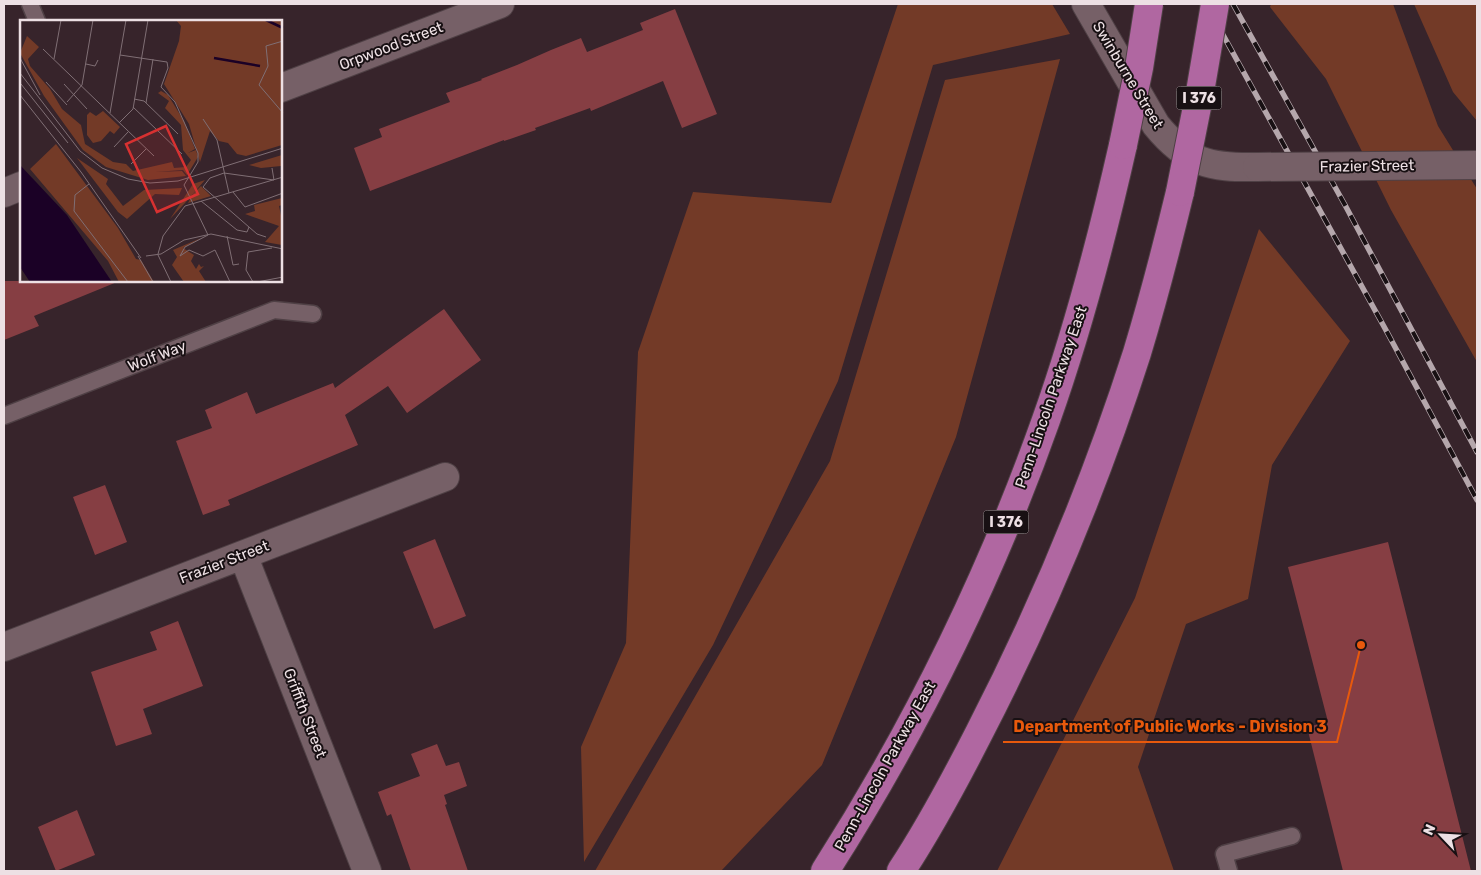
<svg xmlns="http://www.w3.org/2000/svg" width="1481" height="875" font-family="Rubik,sans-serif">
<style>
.green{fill:#733a27}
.building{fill:#863e43}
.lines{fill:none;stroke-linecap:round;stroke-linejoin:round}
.service-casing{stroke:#4f4045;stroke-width:19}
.minor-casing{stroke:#4f4045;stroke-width:30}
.tertiary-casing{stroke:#4f4045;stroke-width:30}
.motorway-casing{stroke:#4f4045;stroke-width:30}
.service{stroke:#766067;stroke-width:16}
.minor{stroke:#766067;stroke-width:28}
.tertiary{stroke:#766067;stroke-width:28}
.motorway{stroke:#b067a1;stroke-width:28}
.rail-casing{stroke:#b5a7ac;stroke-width:5.5}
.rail{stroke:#181013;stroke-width:4;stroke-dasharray:11;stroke-linecap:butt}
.tertiary-bridge-casing{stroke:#4f4045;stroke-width:30;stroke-linecap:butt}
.motorway-bridge-casing{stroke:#4f4045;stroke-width:30;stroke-linecap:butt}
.tertiary-bridge{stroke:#766067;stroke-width:28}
.motorway-bridge{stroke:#b067a1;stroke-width:28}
.labels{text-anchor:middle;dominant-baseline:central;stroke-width:4;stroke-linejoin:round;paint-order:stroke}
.shield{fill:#181013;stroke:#ada2a5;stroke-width:1}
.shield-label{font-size:14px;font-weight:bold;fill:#ede0e4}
.street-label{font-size:15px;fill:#ede0e4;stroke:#181013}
.inset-river{fill:none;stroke:#1b0126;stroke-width:2.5}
.inset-road{fill:none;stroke:#806f75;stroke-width:1}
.view{fill:#d73131;fill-opacity:0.15;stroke:#d73131;stroke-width:2.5}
.inset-edge{fill:none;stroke:#ede0e4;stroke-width:2.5}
.leader{fill:none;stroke:#e8590c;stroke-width:2}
.callout-dot{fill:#e8590c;stroke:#181013;stroke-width:2}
.callout-label{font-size:16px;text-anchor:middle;font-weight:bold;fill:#e8590c;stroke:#181013;stroke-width:4;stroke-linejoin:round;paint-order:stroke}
</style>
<rect width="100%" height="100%" fill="#37242b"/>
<path class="green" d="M 898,4 L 1052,4 L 1070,34 L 933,65 L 838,381 L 713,645 L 584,862 L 581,747 L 626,643 L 638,352 L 693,192 L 831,203 Z
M 1271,4 L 1393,4 L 1438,126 L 1477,189 L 1477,362 L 1391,210 L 1326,79 L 1270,7 Z
M 1414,4 L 1477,4 L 1477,121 L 1453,92 Z
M 1060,59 L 956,437 L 822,765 L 721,871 L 595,871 L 830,461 L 945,80 Z
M 1259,229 L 1350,341 L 1272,465 L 1248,599 L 1186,624 L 1138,767 L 1174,871 L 997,871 L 1135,598 Z"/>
<path class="building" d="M 675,9 L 717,114 L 682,128 L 663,81 L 591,111 L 590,108 L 535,128 L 536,130 L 504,141 L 504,140 L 370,191 L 354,148 L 382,137 L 379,129 L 450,102 L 446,93 L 482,80 L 481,79 L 517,65 L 551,50 L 581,38 L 587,52 L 643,30 L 640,23 Z
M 4,281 L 117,281 L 117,282 L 34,316 L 39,326 L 4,340 Z
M 444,309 L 481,360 L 407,413 L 388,386 L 345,415 L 358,445 L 228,500 L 230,505 L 203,515 L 176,441 L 212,428 L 205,410 L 247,392 L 256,414 L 333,383 L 335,388 Z
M 105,485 L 127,542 L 95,555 L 73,497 Z
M 435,539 L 466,616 L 434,629 L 403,552 Z
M 1388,542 L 1471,871 L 1343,871 L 1307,727 L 1328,722 L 1288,567 Z
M 178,621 L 203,686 L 143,709 L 152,734 L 116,746 L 91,672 L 157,650 L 150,632 Z
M 437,744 L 446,766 L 459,762 L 467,786 L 444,795 L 447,804 L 445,805 L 468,871 L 411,871 L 391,814 L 387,816 L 378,792 L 420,776 L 411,754 Z
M 77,810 L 95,855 L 56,871 L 38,827 Z"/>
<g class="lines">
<defs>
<path id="service" d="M 30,4 L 37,21
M 4,416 L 274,310 L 313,314
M 1229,871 L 1224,854 L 1292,836"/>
<path id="minor" d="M 281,88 L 500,4
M 4,193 L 21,186
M 243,555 L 367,871
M 4,647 L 445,477"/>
<path id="tertiary" d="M 1086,4 L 1156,125 C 1187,163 1210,168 1257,167"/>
<path id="motorway" d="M 825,871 C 915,730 990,578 1046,420 C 1078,330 1102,238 1123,145
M 901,871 C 930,827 955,780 979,733 C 1042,611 1095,484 1137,353 C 1153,300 1167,246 1180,192"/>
</defs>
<use href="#service" class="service-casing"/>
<use href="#minor" class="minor-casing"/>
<use href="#tertiary" class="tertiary-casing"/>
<use href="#motorway" class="motorway-casing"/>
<use href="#service" class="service"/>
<use href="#minor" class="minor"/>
<use href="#tertiary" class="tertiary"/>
<use href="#motorway" class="motorway"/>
<defs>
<path id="rail" d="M 1206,4 L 1387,332 L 1477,500
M 1233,4 L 1345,205 L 1477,452"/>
</defs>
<use href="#rail" class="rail-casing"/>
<use href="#rail" class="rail"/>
<defs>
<path id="tertiary-bridge" d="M 1257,167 L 1477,165"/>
<path id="motorway-bridge" d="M 1123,145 L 1139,68 L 1149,4
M 1180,192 L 1200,92 L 1215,4"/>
</defs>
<use href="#tertiary-bridge" class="tertiary-bridge-casing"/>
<use href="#motorway-bridge" class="motorway-bridge-casing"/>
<use href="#tertiary-bridge" class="tertiary-bridge"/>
<use href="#motorway-bridge" class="motorway-bridge"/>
</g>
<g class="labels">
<g class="shield">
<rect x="1176.5" y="86.5" width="45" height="23" rx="4"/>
<rect x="983.5" y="510.5" width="45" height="23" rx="4"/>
</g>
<g class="shield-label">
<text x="1199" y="98">I 376</text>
<text x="1006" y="522">I 376</text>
</g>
<g class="street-label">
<text transform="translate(391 46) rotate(-21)">Orpwood Street</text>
<text transform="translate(1128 75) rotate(59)">Swinburne Street</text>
<text transform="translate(1367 166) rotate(-1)">Frazier Street</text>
<text transform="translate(157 356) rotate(-21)">Wolf Way</text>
<text transform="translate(1051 397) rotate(-71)">Penn-Lincoln Parkway East</text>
<text transform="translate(224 562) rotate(-21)">Frazier Street</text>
<text transform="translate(305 713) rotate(69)">Griffith Street</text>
<text transform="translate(885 766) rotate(-61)">Penn-Lincoln Parkway East</text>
</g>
</g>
<g transform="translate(20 20)">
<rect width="262" height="262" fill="#37242b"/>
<path d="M 156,0 L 262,0 L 262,125 L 226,136 L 217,134 L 208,123 L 199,121 L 190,111 L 180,142 L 169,104 L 144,64 L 159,21 L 161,6 ZM 7,16 L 19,27 L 8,39 L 10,46 L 30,69 L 42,89 L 61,105 L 65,124 L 93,142 L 106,144 L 113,151 L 152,142 L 154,148 L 166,147 L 171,140 L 163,130 L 161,105 L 145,88 L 149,81 L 138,73 L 141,71 L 148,75 L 164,101 L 175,129 L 168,133 L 176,130 L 178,137 L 167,155 L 163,150 L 135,152 L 162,151 L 166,156 L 128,160 L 86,147 L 63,130 L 24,76 L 0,33 ZM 83,91 L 100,107 L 94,114 L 90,111 L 81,121 L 73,123 L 67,115 L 67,95 L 70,92 L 76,96 ZM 36,124 L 98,208 L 116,239 L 121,240 L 134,262 L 99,262 L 88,241 L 10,149 ZM 262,135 L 261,146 L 241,148 L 229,145 ZM 57,138 L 88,159 L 86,164 L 103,186 L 124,170 L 162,168 L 159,175 L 135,174 L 107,199 L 98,192 ZM 185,160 L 165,183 L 150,199 L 173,164 ZM 181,166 L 191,176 L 168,183 L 173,174 ZM 262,178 L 262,185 L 259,186 L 262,200 L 262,225 L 245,222 L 259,206 L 225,194 L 235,191 L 234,185 ZM 181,218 L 163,228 L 174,235 L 171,241 L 176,249 L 179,244 L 181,247 L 184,246 L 179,251 L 186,262 L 164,262 L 152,245 L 157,237 L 153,230 Z" fill="#733a27"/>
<path d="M 0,145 L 47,195 L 92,262 L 10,262 L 0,247 Z" fill="#1b0126"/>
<path class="inset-river" d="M 246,0 L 263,8M 194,38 L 240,46"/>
<path class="inset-road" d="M 263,21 L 246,26 L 248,46 L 239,65 L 263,93M 23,29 L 134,136M 100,35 L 147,42 L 148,48 L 141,67 L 155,82 L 178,133 L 178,142 L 164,165 L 188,215 L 165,227 L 160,236M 0,38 L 20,75M 34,39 L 41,0M 66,44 L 75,46 L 78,40M 0,53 L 60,131 L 82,148 L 108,159 L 130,163 L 158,161 L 263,128M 26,62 L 47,85M 1,64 L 48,123M 44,64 L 67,89M 0,75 L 61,152 L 121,238M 114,79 L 124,81 L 158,114M 47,82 L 62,65 L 73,0M 126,83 L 133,39M 113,87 L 162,134M 90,93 L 106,0M 183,99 L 197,120 L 209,173M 99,103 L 113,89 L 128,0M 94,127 L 108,112M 111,144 L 126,129M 69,164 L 55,175 L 54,191 L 108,262M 213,172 L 225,187 L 263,173M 181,181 L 217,210 L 227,212 L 229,207M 207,216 L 213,245 L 219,244M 246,217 L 237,214 L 183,167 L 190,158 L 204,153 L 254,160 L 252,148M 138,234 L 143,216 L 165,186 L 263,157M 138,235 L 151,262M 118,236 L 133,262M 126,236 L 141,234 L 164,220 L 191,214 L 263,229M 160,236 L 169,230 L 183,236 L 195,230 L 210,262M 233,262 L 226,250 L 228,232 L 252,228M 237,262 L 263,257"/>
<path class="view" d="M 146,106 L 178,174 L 137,192 L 106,124 Z"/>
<rect width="262" height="262" class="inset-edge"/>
</g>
<path class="leader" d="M1361 645L1337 742H1003"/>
<circle class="callout-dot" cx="1361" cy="645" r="5"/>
<g class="callout-label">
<text x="1170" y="732">Department of Public Works - Division 3</text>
</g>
<rect width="1481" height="875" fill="none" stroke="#ede0e4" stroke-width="10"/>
<g transform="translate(1441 835) rotate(295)" stroke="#181013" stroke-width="4" paint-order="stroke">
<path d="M0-4L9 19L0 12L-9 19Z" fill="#ede0e4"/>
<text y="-8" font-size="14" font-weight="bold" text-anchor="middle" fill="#ede0e4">N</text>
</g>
</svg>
